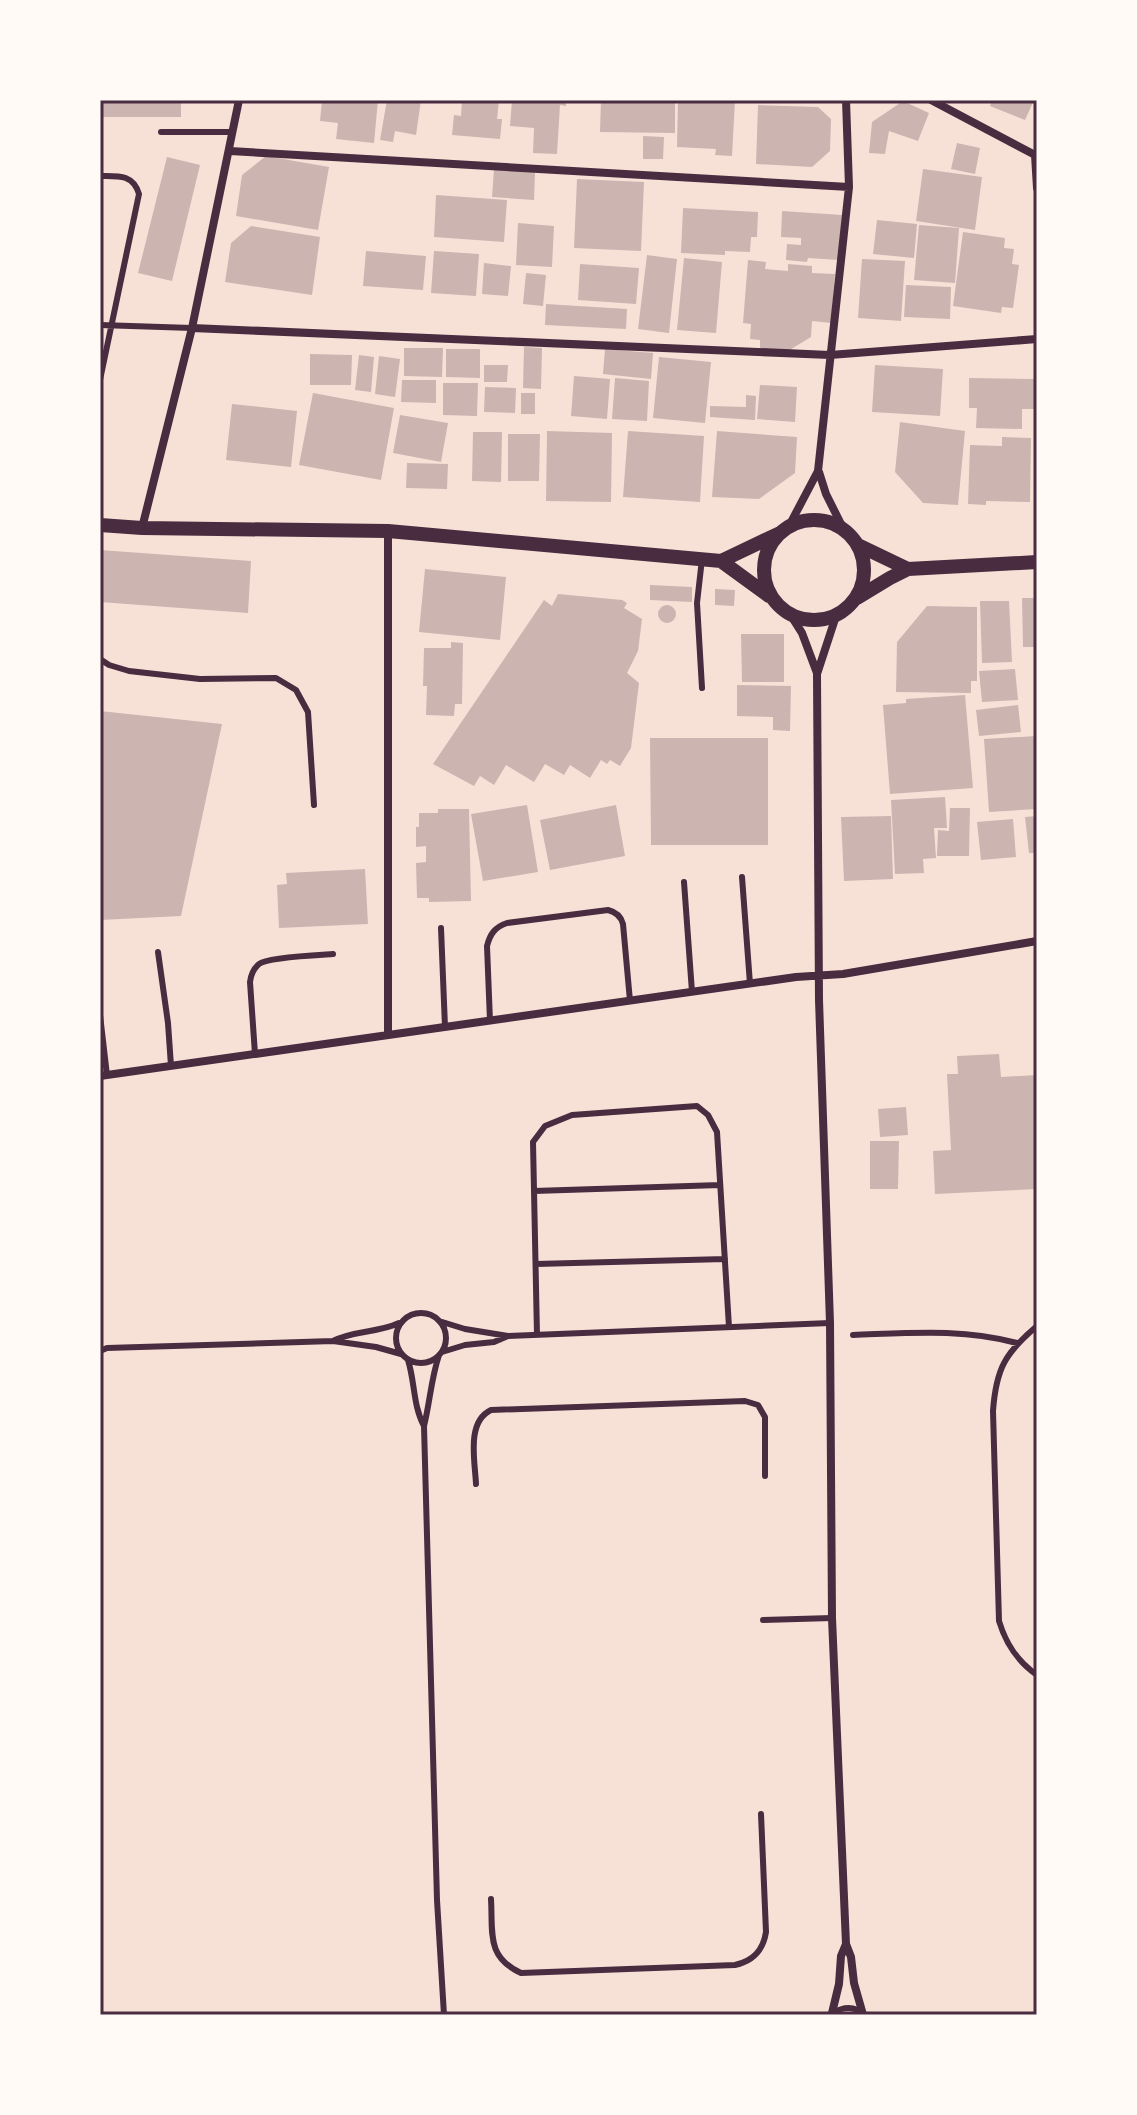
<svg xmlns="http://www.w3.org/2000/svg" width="1137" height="2115" font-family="'Source Sans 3',sans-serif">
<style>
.building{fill:#ccb4b1}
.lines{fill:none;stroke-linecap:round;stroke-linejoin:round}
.service{stroke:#4a2c40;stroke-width:6}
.minor{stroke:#4a2c40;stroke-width:8}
.tertiary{stroke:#4a2c40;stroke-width:14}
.neatline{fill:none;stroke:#4a2c40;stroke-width:3}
</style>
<rect width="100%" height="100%" fill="#f7e1d7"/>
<path class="building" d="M 100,100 L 181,100 L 181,117 L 100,117 Z
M 322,100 L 378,100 L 374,143 L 336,139 L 338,123 L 320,121 Z
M 387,100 L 421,100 L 416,135 L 395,131 L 393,142 L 380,140 Z
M 462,100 L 499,100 L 497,119 L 502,119 L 500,139 L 452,135 L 454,115 L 461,116 Z
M 512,100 L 566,100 L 566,106 L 560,105 L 557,154 L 533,153 L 534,128 L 510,126 Z
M 601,100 L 675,100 L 675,133 L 600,132 Z
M 678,100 L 735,100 L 732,156 L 715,155 L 716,149 L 677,147 Z
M 992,100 L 1034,100 L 1025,120 L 990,106 Z
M 903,101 L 929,113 L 918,141 L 889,131 L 885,154 L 869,153 L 872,122 Z
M 758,105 L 818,107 L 831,119 L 830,151 L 812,167 L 756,164 Z
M 643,136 L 664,137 L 663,159 L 643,159 Z
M 957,143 L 980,148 L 975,174 L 951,169 Z
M 266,156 L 329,167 L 318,230 L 236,216 L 242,175 Z
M 167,157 L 200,165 L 172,281 L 138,273 Z
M 494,169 L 535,172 L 534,200 L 492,197 Z
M 923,169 L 982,177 L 975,230 L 916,221 Z
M 577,179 L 644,182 L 641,251 L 574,248 Z
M 436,195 L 507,200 L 504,242 L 434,237 Z
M 683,208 L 758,212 L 757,237 L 751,237 L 750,252 L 725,251 L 725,255 L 681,253 Z
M 782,211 L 842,215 L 839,260 L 808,258 L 807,262 L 786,260 L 787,244 L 801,245 L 801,238 L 781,237 Z
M 877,220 L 917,224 L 914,258 L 873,254 Z
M 518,223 L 554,226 L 552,267 L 516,265 Z
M 919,225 L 959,228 L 955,283 L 914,280 Z
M 251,226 L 320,237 L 312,295 L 225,282 L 231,243 Z
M 963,232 L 1005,238 L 1004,248 L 1014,249 L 1012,264 L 1019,265 L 1013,308 L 1002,307 L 1001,313 L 953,306 Z
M 366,251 L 426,256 L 423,290 L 363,286 Z
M 434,251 L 479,254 L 476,296 L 431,293 Z
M 647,255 L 677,259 L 669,333 L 638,329 Z
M 684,258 L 722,262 L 716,333 L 677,330 Z
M 862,259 L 905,261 L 901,321 L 858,318 Z
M 748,260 L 766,262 L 765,269 L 788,271 L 788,264 L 812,266 L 812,273 L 835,274 L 831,323 L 812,321 L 811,337 L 788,351 L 760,349 L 760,340 L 750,339 L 751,324 L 743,323 Z
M 484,263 L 511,266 L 508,296 L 482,294 Z
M 580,264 L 639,268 L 636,304 L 578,300 Z
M 526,273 L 546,275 L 543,306 L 523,304 Z
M 906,285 L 951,287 L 950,319 L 904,317 Z
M 546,304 L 627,309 L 626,329 L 545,325 Z
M 524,347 L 542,348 L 541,389 L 523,388 Z
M 404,348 L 443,348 L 442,377 L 404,376 Z
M 446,349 L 480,349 L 480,378 L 446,377 Z
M 605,349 L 653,353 L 651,379 L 603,374 Z
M 310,354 L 352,355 L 351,385 L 310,385 Z
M 359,355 L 374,357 L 371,392 L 355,390 Z
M 379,356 L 400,359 L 395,397 L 375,394 Z
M 659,357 L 711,362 L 705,423 L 653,418 Z
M 484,365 L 508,365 L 507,382 L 484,382 Z
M 875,365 L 943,369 L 940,416 L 872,412 Z
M 574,376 L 610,379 L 607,419 L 571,416 Z
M 615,378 L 649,381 L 647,421 L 612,419 Z
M 969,378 L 1034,379 L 1034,409 L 1022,409 L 1022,429 L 976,428 L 977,408 L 969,408 Z
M 402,380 L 436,380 L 436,403 L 401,402 Z
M 443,383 L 478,383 L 477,416 L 443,415 Z
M 760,385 L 797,387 L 795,422 L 757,419 Z
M 485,387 L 516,388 L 515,413 L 484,412 Z
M 313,393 L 394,408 L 381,480 L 299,465 Z
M 521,393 L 535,393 L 535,414 L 521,414 Z
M 746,395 L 756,396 L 755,420 L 710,417 L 710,406 L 746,407 Z
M 232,404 L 297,411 L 291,467 L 226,460 Z
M 400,415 L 448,423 L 441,462 L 393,453 Z
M 900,422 L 965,431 L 958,505 L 923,503 L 895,472 Z
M 547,431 L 612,433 L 611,502 L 546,501 Z
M 628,431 L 704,436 L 700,502 L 623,497 Z
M 717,431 L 797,437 L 795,473 L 759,499 L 712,497 Z
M 473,432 L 502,432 L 501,482 L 472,481 Z
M 508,434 L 540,434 L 539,481 L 508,481 Z
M 1002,437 L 1031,438 L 1030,502 L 986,501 L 986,505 L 968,504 L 970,445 L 1002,446 Z
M 407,463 L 448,464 L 447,489 L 406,488 Z
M 100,550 L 251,561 L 248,613 L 100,602 Z
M 425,569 L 506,577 L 500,640 L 419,632 Z
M 650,585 L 692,587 L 692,602 L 650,600 Z
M 715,589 L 735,590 L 734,606 L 715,605 Z
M 558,594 L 622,600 L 627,603 L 624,608 L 642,619 L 638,651 L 627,673 L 639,683 L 631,748 L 620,766 L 610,760 L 607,764 L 601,760 L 590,778 L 570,765 L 564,775 L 545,764 L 534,782 L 506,765 L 494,785 L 480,776 L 474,786 L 433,764 L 544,600 L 552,606 Z
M 1022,598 L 1037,598 L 1037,647 L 1023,647 Z
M 980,601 L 1009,601 L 1012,662 L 982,663 Z
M658 614a9 9 0 1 1 18 0a9 9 0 1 1-18 0Z
M 927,606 L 977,607 L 977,681 L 971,681 L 971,693 L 896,692 L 897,642 Z
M 741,634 L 784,634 L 784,682 L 742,682 Z
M 451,642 L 463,643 L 462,704 L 455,704 L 454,716 L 426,715 L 427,686 L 423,686 L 424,648 L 451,648 Z
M 1015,669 L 1018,700 L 982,702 L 979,671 Z
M 737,685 L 791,686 L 790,731 L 773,730 L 773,717 L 737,716 Z
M 965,695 L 973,788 L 890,794 L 883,705 L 906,703 L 906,699 Z
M 1018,705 L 1021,732 L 979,736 L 976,710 Z
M 100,711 L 222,724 L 181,916 L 100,920 Z
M 1037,736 L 1037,809 L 989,812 L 984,739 Z
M 650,738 L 768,738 L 768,845 L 651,845 Z
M 945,797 L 947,828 L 934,828 L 936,858 L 923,859 L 924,873 L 895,874 L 891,800 Z
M 527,805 L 538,872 L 483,881 L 471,814 Z
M 616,805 L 625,856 L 550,870 L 540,820 Z
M 950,808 L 970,808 L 969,856 L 937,856 L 938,830 L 949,831 Z
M 438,809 L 469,809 L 471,901 L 429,902 L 429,898 L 417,898 L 416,863 L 426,862 L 426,846 L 416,847 L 416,827 L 419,827 L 419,813 L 438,813 Z
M 891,816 L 893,879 L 844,881 L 841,817 Z
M 1037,816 L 1037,853 L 1029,853 L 1025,817 Z
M 1013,819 L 1016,857 L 981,860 L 977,822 Z
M 365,869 L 368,924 L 279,928 L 277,885 L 287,884 L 286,873 Z
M 999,1054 L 1001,1077 L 1037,1075 L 1037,1189 L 935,1194 L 933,1151 L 951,1150 L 947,1074 L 958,1074 L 957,1056 Z
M 906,1107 L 908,1135 L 880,1137 L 878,1109 Z
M 870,1141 L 899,1141 L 898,1189 L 870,1189 Z"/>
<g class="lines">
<path class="service" d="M 161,132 L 233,132
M 100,176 C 118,176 133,174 139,194 L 100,380
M 100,325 L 192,328
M 100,659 L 109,665 L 129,671 L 200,679 L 276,678 L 296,690 L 308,712 L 314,805
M 702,688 L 697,603 L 702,559
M 742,877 L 750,984
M 684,882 L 692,992
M 441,928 L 445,1027
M 158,952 L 168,1023 L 171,1066
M 100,1015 L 107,1075
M 490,1021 L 487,946 C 490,934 495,927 507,923 L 608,910 C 616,912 621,916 623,924 L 630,1001
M 255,1054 L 250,982 C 251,974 253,969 259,964 C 268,957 318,955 333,954
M 534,1191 L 720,1185
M 536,1264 L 725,1259
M396 1338a25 25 0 1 1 50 0a25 25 0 1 1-50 0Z
M 439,1321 L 465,1329 L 508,1336 L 830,1323
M 1037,1326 C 1005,1353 996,1369 993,1411 L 999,1621 C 1006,1644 1017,1661 1037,1675
M 537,1335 L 533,1142 L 545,1126 L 572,1115 L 697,1106 L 708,1115 L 717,1132 L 729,1327
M 853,1335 C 909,1333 963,1328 1017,1343
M 333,1341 C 354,1330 378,1333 399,1323
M 100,1351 L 107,1348 L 333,1341 L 376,1347 L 401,1354
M 442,1352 L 465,1345 L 494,1342 L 508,1336
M 439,1355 C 431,1379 430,1402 424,1426 L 437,1900 L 444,2015
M 408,1360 C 415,1382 413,1406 424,1426
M 476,1484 C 475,1461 466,1422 491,1410 L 745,1401 L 758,1405 L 765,1417 L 765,1476
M 763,1620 L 832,1618
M 491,1899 C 493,1933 486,1957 521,1973 L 735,1965 C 753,1961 763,1951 766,1932 L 761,1814
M 833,2013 C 844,2006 855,2006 866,2015"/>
<path class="minor" d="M 931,100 L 1037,156
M 230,151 L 849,187
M 1035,155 L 1037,188
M 192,328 L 830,355 L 1037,339
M 819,472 L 826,494 L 844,530
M 789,526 L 818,471 L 849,187 L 846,100
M 142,528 L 192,328 L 239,100
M 388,531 L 388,1035
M 790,614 L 802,633 L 817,673
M 836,616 L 817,674 L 819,1000 L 830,1323 L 832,1618 L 846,1944 L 851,1957 L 854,1983 L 862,2011
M 100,1076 L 796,977 L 843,974 L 1037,941
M 832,2013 L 839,1984 L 841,1956 L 846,1944"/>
<path class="tertiary" d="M764 570a50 50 0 1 1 100 0a50 50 0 1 1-100 0Z
M 100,525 L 142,528 L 388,531 L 721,561 L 780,533
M 858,545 L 908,569
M 721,561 L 769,596
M 857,598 L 890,578 L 908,569 L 1037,562"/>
</g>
<rect width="1137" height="2115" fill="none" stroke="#fffaf5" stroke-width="204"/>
<rect x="102" y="102" width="933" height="1911" class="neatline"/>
</svg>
